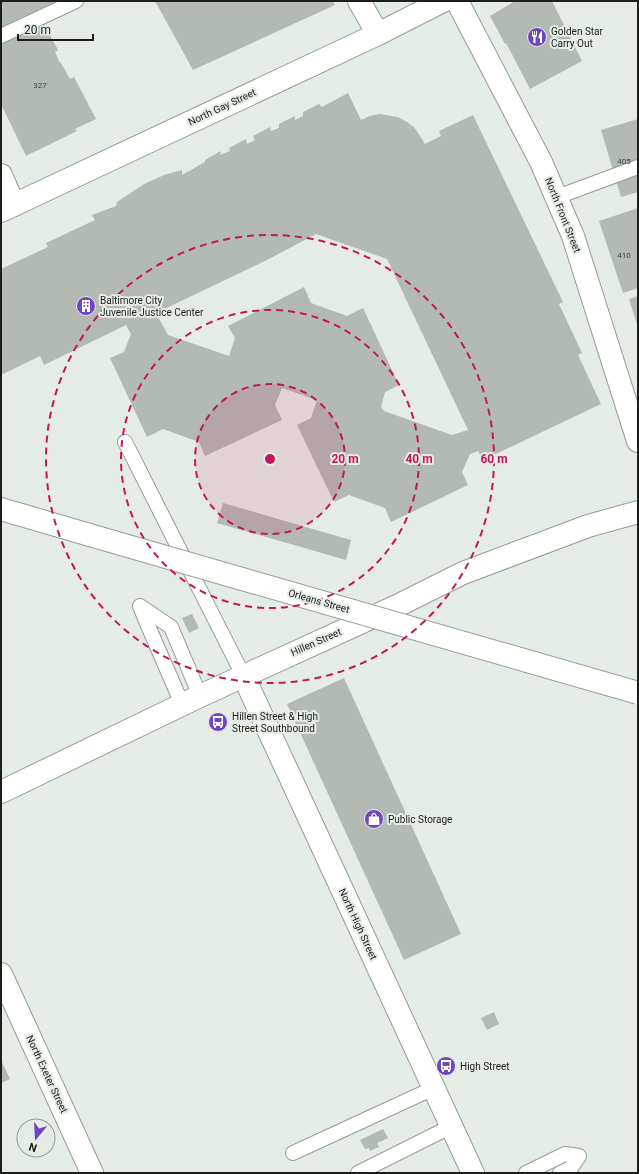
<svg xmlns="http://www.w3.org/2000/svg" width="639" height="1174" font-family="Roboto,sans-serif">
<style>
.building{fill:#b3b9b3;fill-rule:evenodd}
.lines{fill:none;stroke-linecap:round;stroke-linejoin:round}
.service-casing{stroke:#959b95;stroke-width:16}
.minor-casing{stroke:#959b95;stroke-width:24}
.primary-casing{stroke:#959b95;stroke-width:24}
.service{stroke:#fff;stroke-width:14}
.minor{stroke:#fff;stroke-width:22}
.primary{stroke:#fff;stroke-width:22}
.primary-bridge-casing{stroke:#959b95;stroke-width:24;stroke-linecap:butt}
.primary-bridge{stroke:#fff;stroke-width:22}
.ring{fill:none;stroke:#c2185b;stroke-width:2;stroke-dasharray:7 5}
.labels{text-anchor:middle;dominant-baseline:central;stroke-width:4;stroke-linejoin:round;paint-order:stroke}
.number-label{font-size:8px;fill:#424542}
.poi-label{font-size:10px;fill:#1c1e1c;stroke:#e5ece5;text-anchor:start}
.street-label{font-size:10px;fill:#1c1e1c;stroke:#e5ece5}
.centre{fill:#c2185b;stroke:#e5ece5;stroke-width:2}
.ring-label{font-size:12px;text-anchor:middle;font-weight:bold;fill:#c2185b;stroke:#e5ece5;stroke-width:4;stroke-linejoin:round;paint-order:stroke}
</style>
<rect width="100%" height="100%" fill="#e5ece5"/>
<path class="building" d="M 1,1 L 58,1 L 1,29 Z
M 155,1 L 333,1 L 335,5 L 193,70 Z
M 515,1 L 552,1 L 582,61 L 530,89 L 506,43 L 505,44 L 490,16 Z
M 44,24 L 58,50 L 55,52 L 60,63 L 61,63 L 70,79 L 74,77 L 96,119 L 75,129 L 77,131 L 26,156 L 1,104 L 1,44 Z
M 348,93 L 361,120 L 370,116 L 379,114 L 398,117 L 407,122 L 414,127 L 422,139 L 425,144 L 441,136 L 439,131 L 473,115 L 563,302 L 559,304 L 582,353 L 578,355 L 601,404 L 483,460 L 478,451 L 470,454 L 462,472 L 468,485 L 391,522 L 385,508 L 349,495 L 334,502 L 297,425 L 311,418 L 317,400 L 282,388 L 275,405 L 282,420 L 205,456 L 199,442 L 163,429 L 147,437 L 110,358 L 124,352 L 131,334 L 126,325 L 44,365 L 40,356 L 1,375 L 1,269 L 48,247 L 46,243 L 95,220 L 92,215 L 116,206 L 117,202 L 144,184 L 164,175 L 182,170 L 182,175 L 205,162 L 205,160 L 221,151 L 220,155 L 230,151 L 229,148 L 246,139 L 247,144 L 255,140 L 253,136 L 270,127 L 271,131 L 279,128 L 279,124 L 295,116 L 295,120 L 303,116 L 303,112 L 319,104 L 322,107 ZM 316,234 L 387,259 L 468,430 L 452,435 L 384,411 L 381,407 L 385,392 L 399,385 L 363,308 L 347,316 L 311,303 L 304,287 L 228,326 L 235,338 L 229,356 L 168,335 L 156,313 L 269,259 Z
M 638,119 L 638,192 L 621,197 L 601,130 Z
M 638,208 L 638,288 L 623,293 L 599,221 Z
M 638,296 L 638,327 L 629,299 Z
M 223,503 L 351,540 L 346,560 L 217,523 Z
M 192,614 L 199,628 L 189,633 L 182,618 Z
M 344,678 L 461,934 L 404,960 L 287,704 Z
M 494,1012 L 499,1024 L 487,1030 L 481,1018 Z
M 1,1060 L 10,1079 L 1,1083 Z
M 383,1129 L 388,1138 L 377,1143 L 379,1147 L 370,1151 L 369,1148 L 365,1149 L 360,1140 Z"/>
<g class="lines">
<defs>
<path id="service" d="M 1,36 L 76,1
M 557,197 L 638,167
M 125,442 L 243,675
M 140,606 L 171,627 L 200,696
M 140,606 L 146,621 L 182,704
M 293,1153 L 434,1088
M 358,1173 L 452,1126
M 526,1173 L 565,1154 L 579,1156 L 571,1168 L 560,1173"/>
<path id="minor" d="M 359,1 L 378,34
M 457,1 L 541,162 L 573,236 L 638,441
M 1,175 L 14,205
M 243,675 L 473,1173
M 1,974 L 92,1173"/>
<path id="primary" d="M 1,211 L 378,34 L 443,1
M 1,509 L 100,538
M 1,792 L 200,696 L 397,606 L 463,573 L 588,526 L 638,512"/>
</defs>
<use href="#service" class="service-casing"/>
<use href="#minor" class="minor-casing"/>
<use href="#primary" class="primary-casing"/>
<use href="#service" class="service"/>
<use href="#minor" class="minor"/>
<use href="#primary" class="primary"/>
<defs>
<path id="primary-bridge" d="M 100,538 L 638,693"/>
</defs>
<use href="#primary-bridge" class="primary-bridge-casing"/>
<use href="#primary-bridge" class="primary-bridge"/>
</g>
<circle cx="270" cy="459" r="75" fill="#c2185b" fill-opacity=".12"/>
<g class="ring">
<circle cx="270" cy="459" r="75"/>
<circle cx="270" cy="459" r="149"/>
<circle cx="270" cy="459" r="224"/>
</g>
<defs>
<symbol id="restaurant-disc" viewBox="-11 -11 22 22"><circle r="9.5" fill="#6f46bf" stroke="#e5ece5"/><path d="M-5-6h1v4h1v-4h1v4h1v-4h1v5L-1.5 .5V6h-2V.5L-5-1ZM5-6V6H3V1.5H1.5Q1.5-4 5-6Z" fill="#fff"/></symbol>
<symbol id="building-disc" viewBox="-11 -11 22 22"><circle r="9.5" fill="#6f46bf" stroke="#e5ece5"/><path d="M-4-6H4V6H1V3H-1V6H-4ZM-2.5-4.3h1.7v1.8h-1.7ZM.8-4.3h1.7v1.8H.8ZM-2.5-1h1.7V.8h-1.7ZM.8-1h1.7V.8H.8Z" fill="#fff"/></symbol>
<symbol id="bus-disc" viewBox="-11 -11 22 22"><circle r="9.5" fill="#6f46bf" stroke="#e5ece5"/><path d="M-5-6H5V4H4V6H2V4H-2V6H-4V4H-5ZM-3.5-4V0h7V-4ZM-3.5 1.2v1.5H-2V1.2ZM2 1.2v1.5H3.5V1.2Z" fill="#fff"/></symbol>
<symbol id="shop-disc" viewBox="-11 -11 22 22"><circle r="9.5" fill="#6f46bf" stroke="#e5ece5"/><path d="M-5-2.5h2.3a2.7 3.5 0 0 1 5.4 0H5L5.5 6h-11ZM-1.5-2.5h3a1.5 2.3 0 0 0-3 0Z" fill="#fff"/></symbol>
</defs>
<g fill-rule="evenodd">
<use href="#restaurant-disc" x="526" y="26" width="22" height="22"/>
<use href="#building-disc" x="75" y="295" width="22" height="22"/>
<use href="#bus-disc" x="207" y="711" width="22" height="22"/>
<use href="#shop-disc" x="363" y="808" width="22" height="22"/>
<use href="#bus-disc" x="435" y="1055" width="22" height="22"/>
</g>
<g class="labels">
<g class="number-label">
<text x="40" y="85">327</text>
<text x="624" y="161">405</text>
<text x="624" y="255">410</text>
</g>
<g class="poi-label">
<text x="551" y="31">Golden Star<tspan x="551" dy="12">Carry Out</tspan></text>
<text x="100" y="300">Baltimore City<tspan x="100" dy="12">Juvenile Justice Center</tspan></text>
<text x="232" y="716">Hillen Street &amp; High<tspan x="232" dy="12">Street Southbound</tspan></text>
<text x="388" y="819">Public Storage</text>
<text x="460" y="1066">High Street</text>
</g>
<g class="street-label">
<text transform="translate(222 107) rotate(-25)">North Gay Street</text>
<text transform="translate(563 215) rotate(68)">North Front Street</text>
<text transform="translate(319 601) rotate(16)">Orleans Street</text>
<text transform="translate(316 642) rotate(-24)">Hillen Street</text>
<text transform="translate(358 924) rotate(65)">North High Street</text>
<text transform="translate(47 1074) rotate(65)">North Exeter Street</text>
</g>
</g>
<circle cx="270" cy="459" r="6" class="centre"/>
<g class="ring-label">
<text x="345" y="463">20 m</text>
<text x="419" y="463">40 m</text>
<text x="494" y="463">60 m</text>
</g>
<rect width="639" height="1174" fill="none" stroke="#1c1e1c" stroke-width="4"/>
<g transform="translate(36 1138) rotate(198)"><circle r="19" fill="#e5ece5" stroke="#959a95"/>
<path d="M0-3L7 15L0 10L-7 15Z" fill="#6f46bf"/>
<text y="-6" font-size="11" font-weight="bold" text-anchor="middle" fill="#1c1e1c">N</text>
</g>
<path d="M18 34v6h75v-6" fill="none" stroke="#1c1e1c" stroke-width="2"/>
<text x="24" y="34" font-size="12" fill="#1c1e1c" stroke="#e5ece5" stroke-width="3" paint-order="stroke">20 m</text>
</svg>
